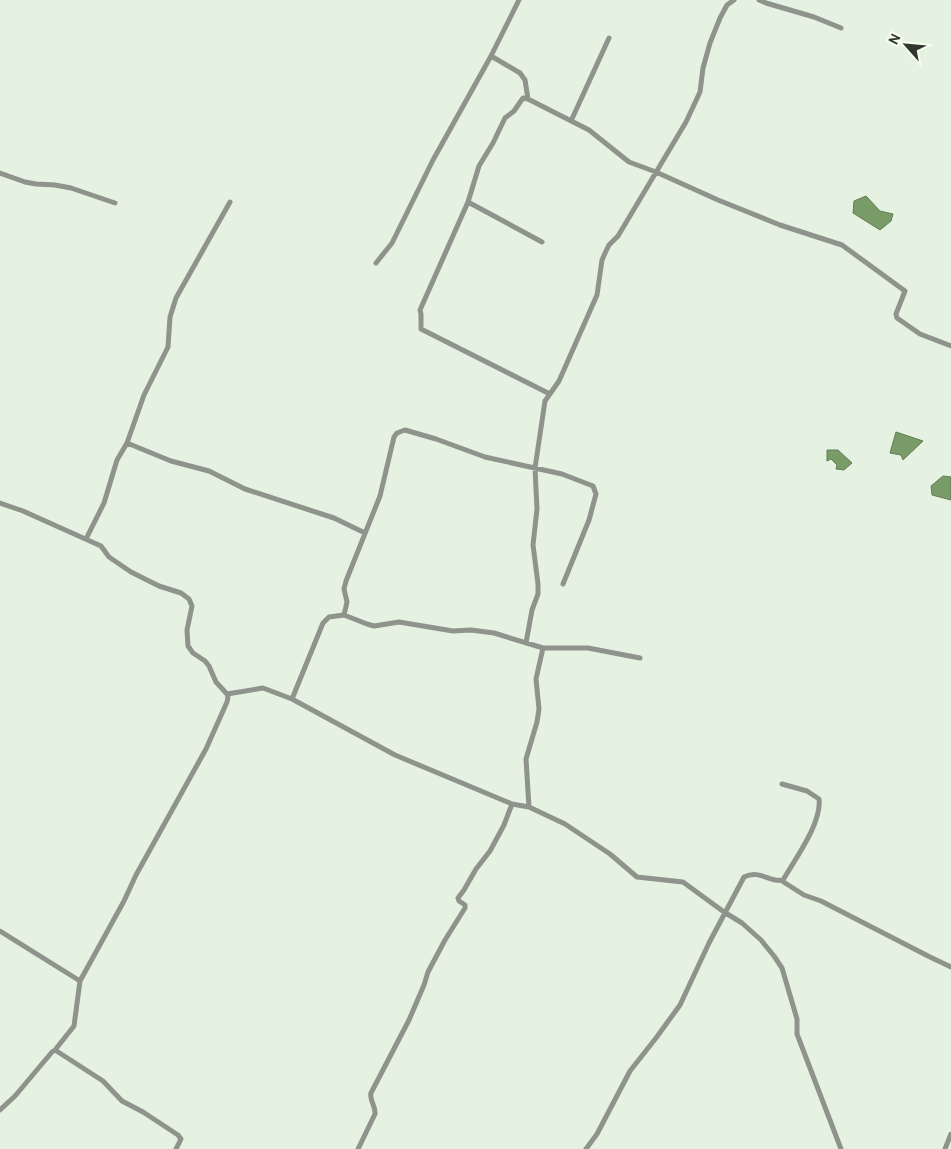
<svg xmlns="http://www.w3.org/2000/svg" width="951" height="1149" font-family="Overpass,sans-serif">
<style>
.water{fill:#789b67;stroke:#637d56}
.lines{fill:none;stroke-linecap:round;stroke-linejoin:round}
.minor{stroke:#8e938c;stroke-width:5}
</style>
<rect width="100%" height="100%" fill="#e6f2e1"/>
<path class="water" d="M 866,196 L 880,211 L 893,214 L 891,221 L 880,230 L 853,213 L 854,201 Z
M 896,432 L 923,441 L 903,460 L 901,455 L 890,453 Z
M 827,450 L 838,450 L 852,463 L 844,470 L 836,469 L 837,465 L 831,459 L 827,461 Z
M 943,476 L 951,477 L 951,500 L 932,495 L 931,486 Z"/>
<g class="lines">
<path class="minor" d="M 759,0 L 766,3 L 814,17 L 841,28
M 491,56 L 520,73 L 525,80 L 528,99
M 571,121 L 609,38
M 0,173 L 25,182 L 36,184 L 55,185 L 71,188 L 115,203
M 468,202 L 542,242
M 376,263 L 392,243 L 433,160 L 491,56 L 519,0
M 550,394 L 421,329 L 421,314 L 420,310 L 468,202 L 479,166 L 493,143 L 505,118 L 514,111 L 523,98 L 528,99 L 589,130 L 629,162 L 656,172 L 718,200 L 780,225 L 842,245 L 905,291 L 896,314 L 897,318 L 920,334 L 951,346
M 127,443 L 171,461 L 209,471 L 245,489 L 334,518 L 365,533
M 0,503 L 23,511 L 101,546 L 109,557 L 131,572 L 159,586 L 181,593 L 189,599 L 192,606 L 187,630 L 188,646 L 193,653 L 205,661 L 209,666 L 216,682 L 227,694 L 263,688 L 292,699 L 395,755 L 512,804 L 529,807 L 565,824 L 610,854 L 637,877 L 683,882 L 724,912 L 742,923 L 761,940 L 774,956 L 782,968 L 797,1019 L 797,1034 L 841,1149
M 86,539 L 104,503 L 117,460 L 127,443 L 144,395 L 168,347 L 170,317 L 176,298 L 230,202
M 344,615 L 347,602 L 344,589 L 346,581 L 380,496 L 394,437 L 397,433 L 405,430 L 436,439 L 485,457 L 562,474 L 593,486 L 596,494 L 589,520 L 563,584
M 526,643 L 532,610 L 538,594 L 538,584 L 533,545 L 537,509 L 535,468 L 545,401 L 559,381 L 597,295 L 602,260 L 606,251 L 609,245 L 618,236 L 686,122 L 700,92 L 703,68 L 710,43 L 720,18 L 727,5 L 734,0
M 292,699 L 323,623 L 329,617 L 344,615 L 367,624 L 374,626 L 399,622 L 453,631 L 471,630 L 494,633 L 543,648 L 588,648 L 640,658
M 529,807 L 526,759 L 537,722 L 539,709 L 536,679 L 543,648
M 782,881 L 804,895 L 821,901 L 930,957 L 951,967
M 0,931 L 80,981
M 55,1050 L 103,1081 L 122,1101 L 143,1112 L 178,1135 L 181,1139 L 176,1149
M 0,1110 L 15,1096 L 52,1052 L 55,1050 L 74,1026 L 80,981 L 124,901 L 136,875 L 206,749 L 227,702 L 228,697 L 227,694
M 358,1149 L 375,1114 C 376,1106 369,1100 371,1093 L 409,1020 L 424,985 L 428,972 L 445,940 L 465,908 L 465,905 L 459,901 L 458,898 L 464,890 L 476,869 L 490,851 L 504,825 L 512,804
M 586,1149 L 597,1134 L 630,1071 L 656,1038 L 680,1005 L 709,943 L 744,877 C 760,869 770,883 783,880 C 795,859 822,823 819,799 L 807,791 L 782,784
M 945,1149 L 951,1134"/>
</g>
<g transform="translate(906 45) rotate(297)" stroke="#f5fef0" stroke-width="4" paint-order="stroke">
<path d="M0-4L9 19L0 12L-9 19Z" fill="#31362f"/>
<text y="-8" font-size="14" font-weight="bold" text-anchor="middle" fill="#31362f">N</text>
</g>
</svg>
